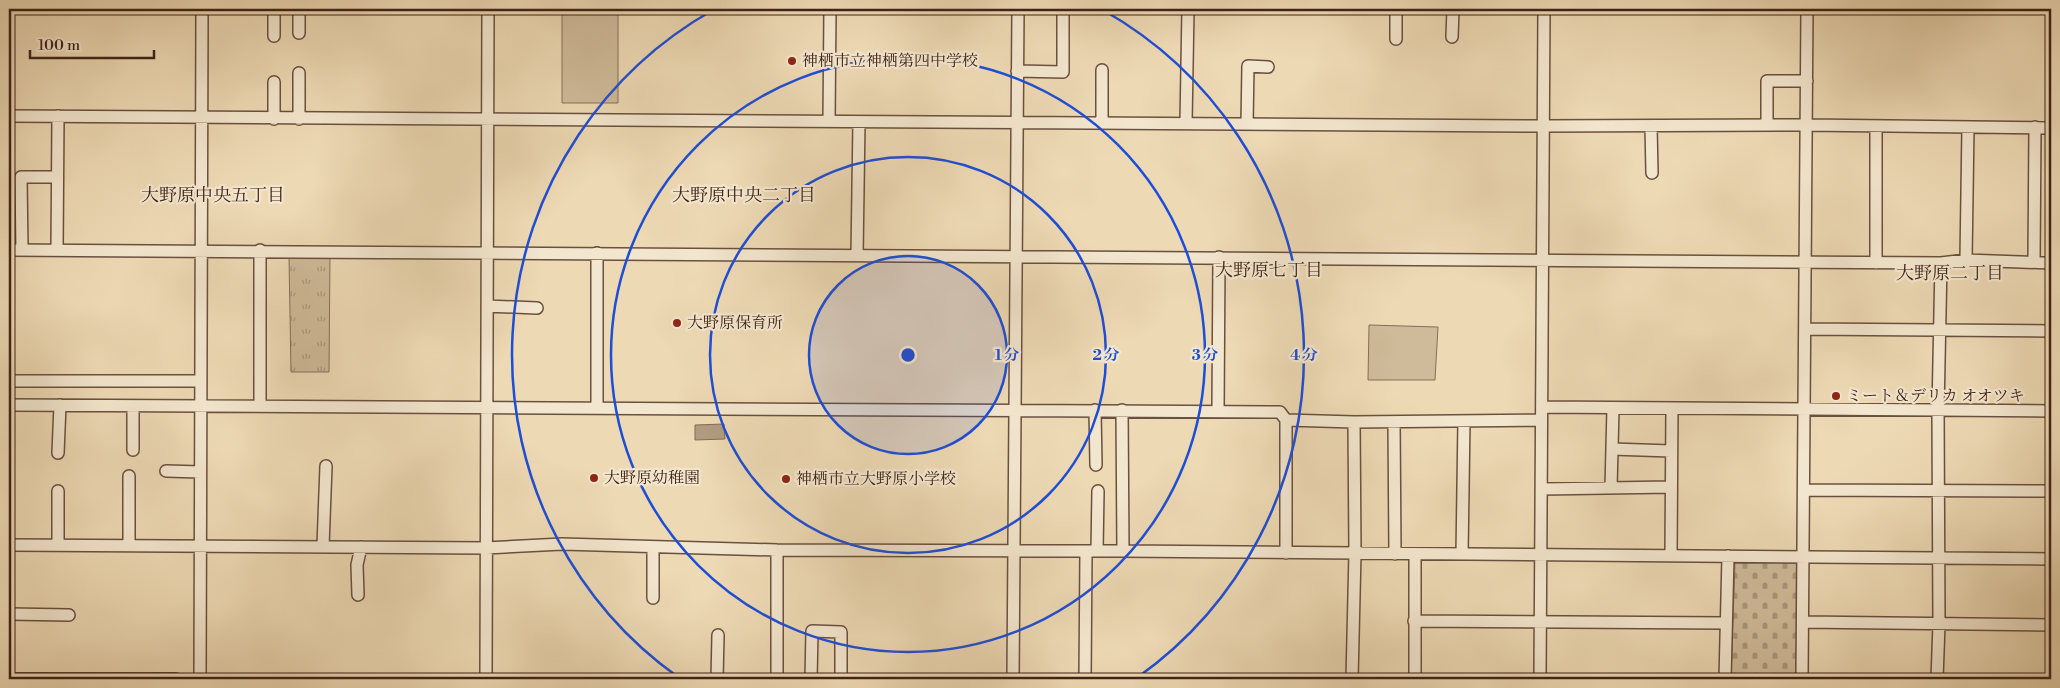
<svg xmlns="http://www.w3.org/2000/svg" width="2060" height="688" font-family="'Libre Bodoni','Noto Serif JP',serif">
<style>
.grass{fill:url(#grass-tufts);stroke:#876e58}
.cemetery{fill:url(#cemetery-stones);stroke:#876e58}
.garden{fill:#cfba99;stroke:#876e58}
.water{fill:#b29b7f;stroke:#846b56}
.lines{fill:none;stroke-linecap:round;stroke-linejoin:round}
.minor-casing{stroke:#6a503f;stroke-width:14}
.minor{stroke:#f3e6ce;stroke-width:11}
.ring{fill:none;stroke:#1d4ed8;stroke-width:2.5}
.poi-dot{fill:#8f2418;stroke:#f3e6ce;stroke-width:2}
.labels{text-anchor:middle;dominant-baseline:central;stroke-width:4.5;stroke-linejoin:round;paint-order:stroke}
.poi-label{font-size:16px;fill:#3f2318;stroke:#f3e6ce;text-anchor:start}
.neighbourhood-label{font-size:18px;fill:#3f2318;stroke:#f3e6ce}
.centre{fill:#1d4ed8;stroke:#f3e6ce;stroke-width:2.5}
.ring-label{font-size:15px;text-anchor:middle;font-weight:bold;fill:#1d4ed8;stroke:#f3e6ce;stroke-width:4.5;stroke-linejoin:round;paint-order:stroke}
</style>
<defs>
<pattern id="grass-tufts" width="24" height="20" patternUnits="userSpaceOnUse" patternTransform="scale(1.25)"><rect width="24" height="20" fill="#cfba99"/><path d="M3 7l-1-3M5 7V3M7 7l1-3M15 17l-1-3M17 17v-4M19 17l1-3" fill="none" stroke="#a9977c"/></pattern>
<pattern id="cemetery-stones" width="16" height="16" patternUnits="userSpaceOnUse" patternTransform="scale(1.25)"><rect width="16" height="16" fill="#cfba99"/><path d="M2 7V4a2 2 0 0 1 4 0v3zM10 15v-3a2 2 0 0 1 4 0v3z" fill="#a9977c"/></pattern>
</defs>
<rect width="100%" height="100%" fill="#edd9b4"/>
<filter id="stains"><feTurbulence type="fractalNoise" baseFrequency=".004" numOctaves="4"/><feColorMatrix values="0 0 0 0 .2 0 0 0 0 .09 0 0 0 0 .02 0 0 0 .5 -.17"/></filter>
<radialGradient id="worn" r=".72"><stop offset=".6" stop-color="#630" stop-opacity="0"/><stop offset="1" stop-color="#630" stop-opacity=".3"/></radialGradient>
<path class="grass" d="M 289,257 L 330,257 L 329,372 L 291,372 Z"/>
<path class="cemetery" d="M 1735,561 L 1794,561 L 1798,564 L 1796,679 L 1731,679 Z"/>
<path class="garden" d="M 562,11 L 618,11 L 618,103 L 562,103 Z
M 1369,325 L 1438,327 L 1435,380 L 1368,380 Z"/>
<path class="water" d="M 724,424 L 725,439 L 695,440 L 695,425 Z"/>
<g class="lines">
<defs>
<path id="minor" d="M 1396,9 L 1396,39
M 299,33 L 299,9
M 274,36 L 274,9
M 1452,37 L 1453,9
M 1017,71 L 1063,72 L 1063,9
M 299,73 L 299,119
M 9,116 L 1543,126 L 1807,125 L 2051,128
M 274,119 L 274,82
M 829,121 L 830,9
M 1102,123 L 1102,70
M 1186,123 L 1188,9
M 1247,124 L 1248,66 L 1268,67
M 1767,125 L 1767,81 L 1807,81
M 1651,126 L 1652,173
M 1876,126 L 1876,263
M 9,250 L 1941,263 L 1966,260 L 2051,263
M 22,250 L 21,177 L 57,177
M 57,250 L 58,116
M 260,250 L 260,405
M 857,255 L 859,122
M 1966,260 L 1968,127
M 2034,262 L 2035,127
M 487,306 L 537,308
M 1805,329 L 2051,331
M 9,381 L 200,381
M 9,405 L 1280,412 L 1286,420 L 1354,422 L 1541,420
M 597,407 L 597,253
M 1542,407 L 2051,411
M 1095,410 L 1096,465
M 1122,410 L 1123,551
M 1218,411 L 1219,257
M 1394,422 L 1395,554
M 1612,449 L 1671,451
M 133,450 L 133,406
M 58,453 L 60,405
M 166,471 L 200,472
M 1611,488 L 1613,408
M 1542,489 L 1671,487
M 1804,490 L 2051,491
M 58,491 L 58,545
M 9,545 L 486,548 L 562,544 L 777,550 L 1123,551 L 2051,559
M 129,545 L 129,476
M 323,546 L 326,466
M 777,550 L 777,679
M 1097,551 L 1098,491
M 1286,553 L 1286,420
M 1462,554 L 1464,421
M 1671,555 L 1672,408
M 358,595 L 357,565 L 361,547
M 653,598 L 653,547
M 9,614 L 69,615
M 1414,621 L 1726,623
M 1803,622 L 2051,625
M 9,679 L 176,679
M 200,679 L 202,9
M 486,679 L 488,9
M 717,679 L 718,635
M 811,679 L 812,631 L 841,632 L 841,679
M 1013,679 L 1018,9
M 1085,679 L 1086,551
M 1352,679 L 1355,553 L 1354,422
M 1415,679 L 1415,554
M 1540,679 L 1544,9
M 1725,679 L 1728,556
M 1802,679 L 1807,9
M 1937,679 L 1939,624 L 1938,410 L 1941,263"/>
</defs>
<use href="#minor" class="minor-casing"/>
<use href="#minor" class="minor"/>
</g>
<circle cx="908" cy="355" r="99" fill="#1d4ed8" fill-opacity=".12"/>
<g class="ring">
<circle cx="908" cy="355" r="99"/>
<circle cx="908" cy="355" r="198"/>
<circle cx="908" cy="355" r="297"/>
<path d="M678 677A396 396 0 0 1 713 10M1103 10A396 396 0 0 1 1138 677"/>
</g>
<g class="poi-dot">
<circle cx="792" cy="61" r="5"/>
<circle cx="677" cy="323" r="5"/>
<circle cx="1836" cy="396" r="5"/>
<circle cx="594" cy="478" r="5"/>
<circle cx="786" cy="479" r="5"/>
</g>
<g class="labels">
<g class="poi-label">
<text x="802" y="61">神栖市立神栖第四中学校</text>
<text x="687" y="323">大野原保育所</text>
<text x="1846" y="396">ミート＆デリカ オオツキ</text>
<text x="604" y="478">大野原幼稚園</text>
<text x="796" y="479">神栖市立大野原小学校</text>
</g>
<g class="neighbourhood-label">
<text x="213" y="195">大野原中央五丁目</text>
<text x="744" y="195">大野原中央二丁目</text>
<text x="1269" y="270">大野原七丁目</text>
<text x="1950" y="273">大野原二丁目</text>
</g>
</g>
<circle cx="908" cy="355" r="8" class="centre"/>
<g class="ring-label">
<text x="1007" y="360">1 分</text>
<text x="1106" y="360">2 分</text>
<text x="1205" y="360">3 分</text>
<text x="1304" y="360">4 分</text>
</g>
<rect width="2060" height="688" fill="none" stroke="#edd9b4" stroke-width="30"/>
<rect x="10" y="10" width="2040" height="668" fill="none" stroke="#3f2318" stroke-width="2.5"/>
<rect x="15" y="15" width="2030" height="658" fill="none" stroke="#3f2318"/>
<path d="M30 50v8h124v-8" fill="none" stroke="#3f2318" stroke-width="2.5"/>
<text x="38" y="50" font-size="15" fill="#3f2318" stroke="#f3e6ce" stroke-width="4" paint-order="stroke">100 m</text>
<rect width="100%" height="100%" filter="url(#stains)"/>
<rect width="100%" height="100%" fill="url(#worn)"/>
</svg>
